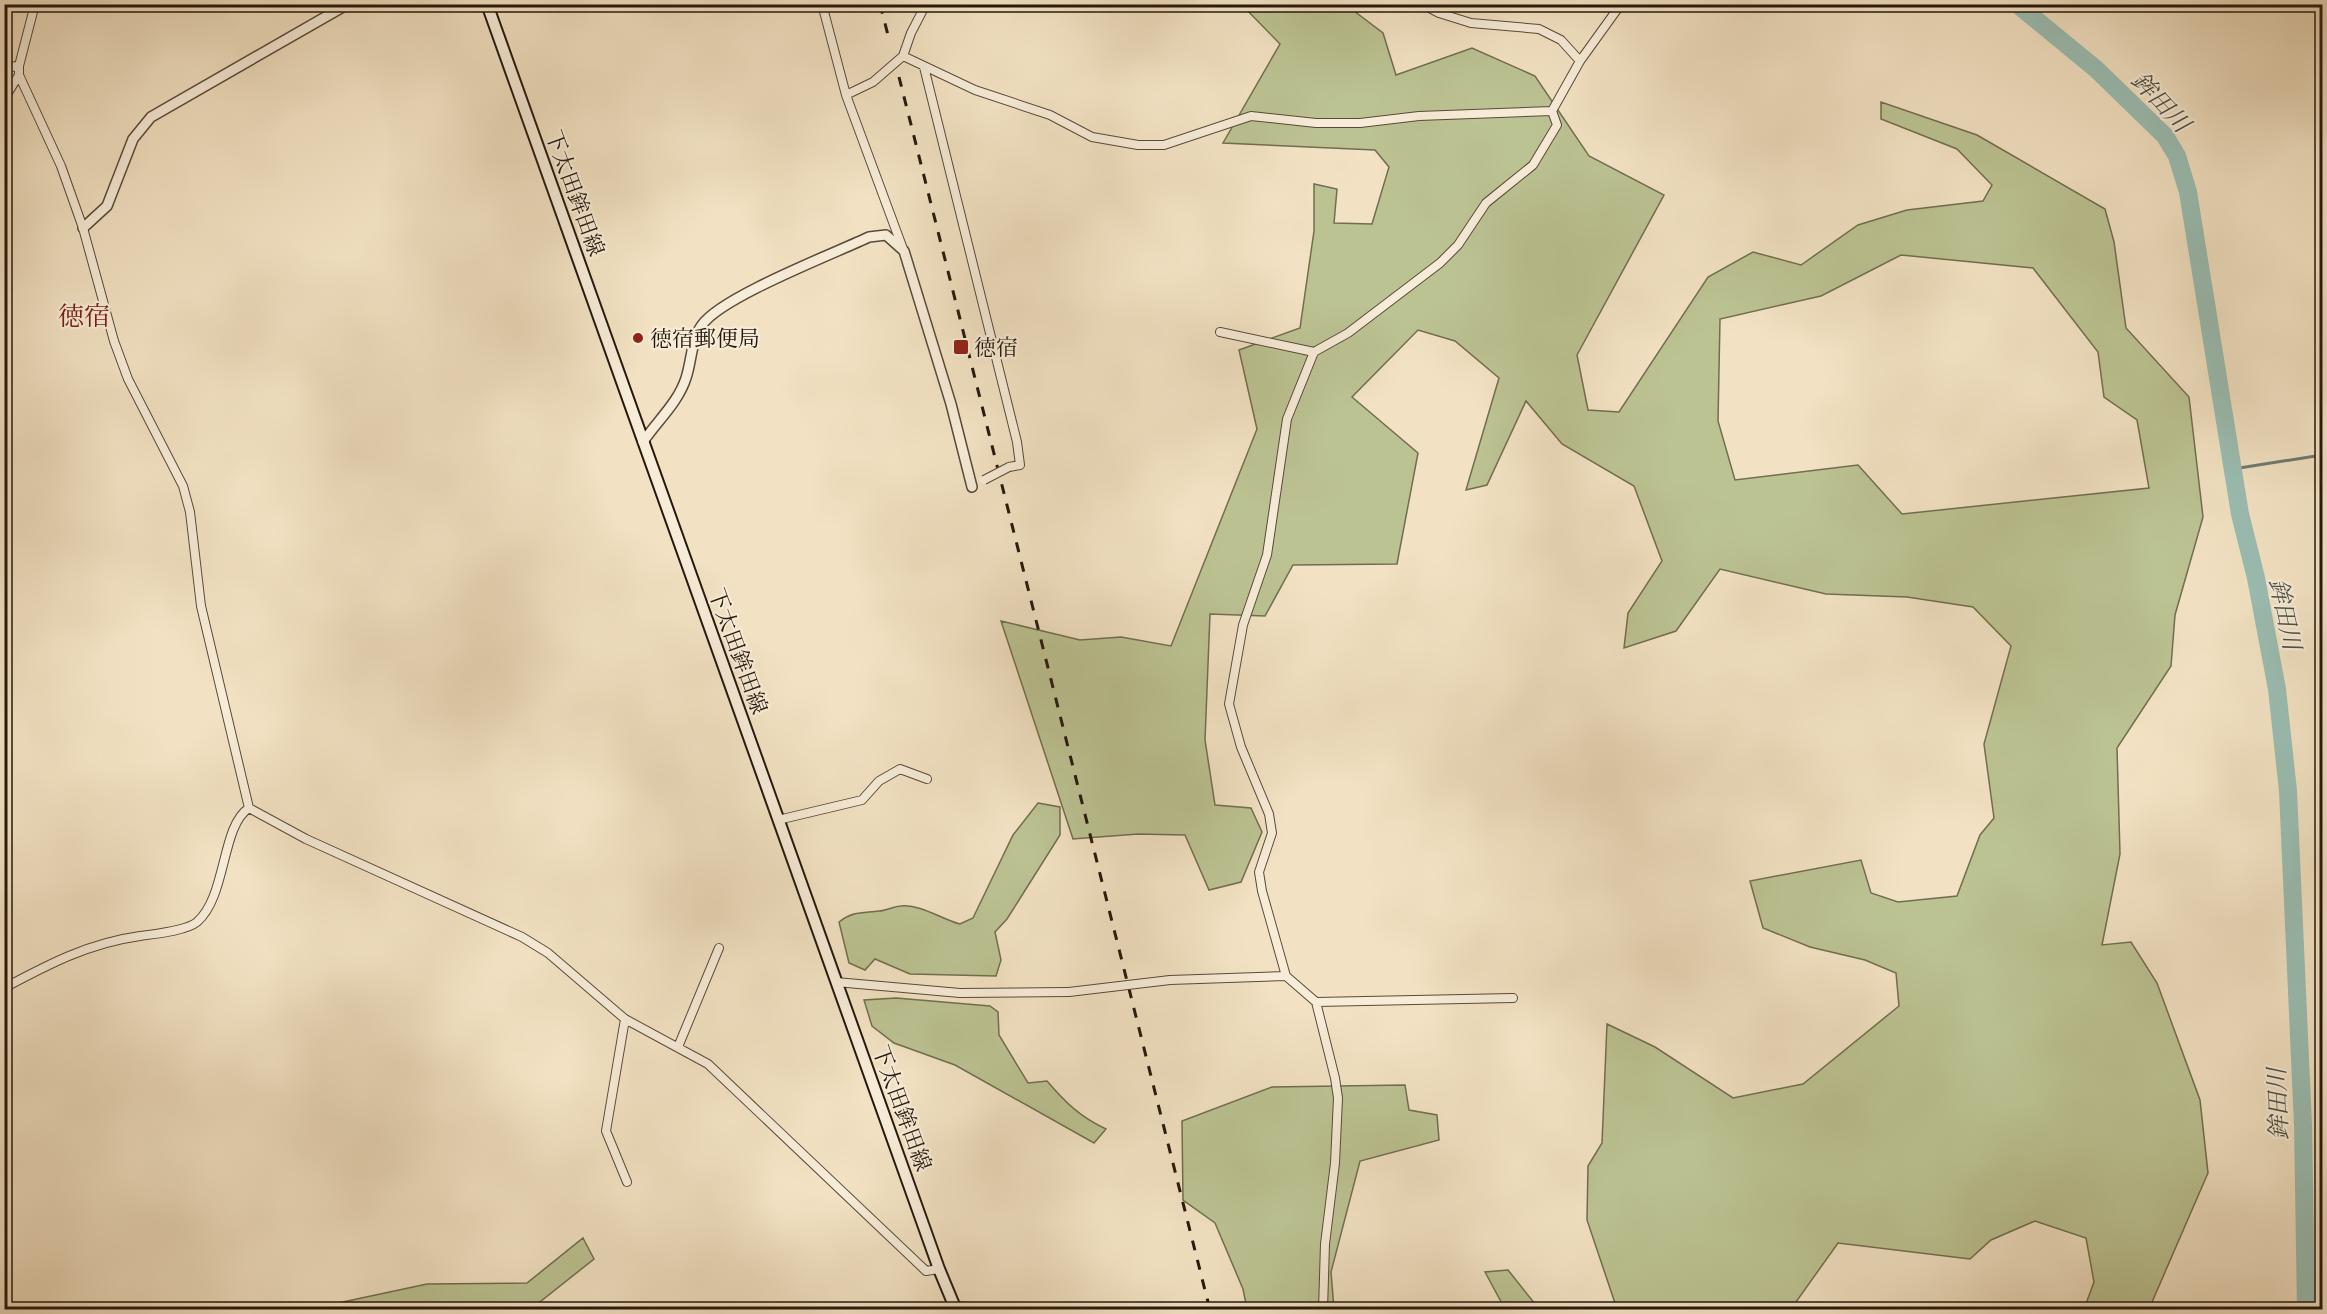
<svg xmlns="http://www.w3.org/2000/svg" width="2327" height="1314" font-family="'IM FELL Great Primer','Noto Serif JP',serif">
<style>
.green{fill:#bcc393;stroke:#716e50;stroke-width:1.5;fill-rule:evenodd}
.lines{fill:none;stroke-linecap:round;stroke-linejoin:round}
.stream{stroke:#6c7c71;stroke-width:3}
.river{stroke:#9bbeb3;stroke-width:18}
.minor-casing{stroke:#594a3a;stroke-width:10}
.tertiary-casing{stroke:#594a3a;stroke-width:12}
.secondary-casing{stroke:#26180d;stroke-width:14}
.minor{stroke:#f7ecd8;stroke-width:8}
.tertiary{stroke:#f7ecd8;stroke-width:9}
.secondary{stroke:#f7ecd8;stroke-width:10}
.rail{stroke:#26180d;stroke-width:3;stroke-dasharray:10 10;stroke-linecap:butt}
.minor-bridge-casing{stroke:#594a3a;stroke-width:10;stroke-linecap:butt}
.minor-bridge{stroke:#f7ecd8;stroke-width:8}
.poi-dot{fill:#8f2418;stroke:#f7ecd8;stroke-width:2}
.labels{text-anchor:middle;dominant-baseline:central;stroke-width:4.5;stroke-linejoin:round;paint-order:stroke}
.street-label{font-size:22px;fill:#26180d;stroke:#f7ecd8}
.poi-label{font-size:22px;fill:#26180d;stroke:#f7ecd8;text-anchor:start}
.water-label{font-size:24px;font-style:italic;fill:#4f5247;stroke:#f7ecd8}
.quarter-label{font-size:26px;fill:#7a1f14;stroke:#f7ecd8}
</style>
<rect width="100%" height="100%" fill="#f2e2c3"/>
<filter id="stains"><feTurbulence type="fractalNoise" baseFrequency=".00333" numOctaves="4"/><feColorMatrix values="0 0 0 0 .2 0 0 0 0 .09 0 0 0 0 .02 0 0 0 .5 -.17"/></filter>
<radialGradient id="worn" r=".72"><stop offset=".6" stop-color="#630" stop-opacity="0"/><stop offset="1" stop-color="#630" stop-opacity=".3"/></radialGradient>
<path class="green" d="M 1242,5 L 1346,5 L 1383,33 L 1396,75 L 1472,48 L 1535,76 L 1589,156 L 1664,195 L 1577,355 L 1588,410 L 1619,412 L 1708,277 L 1753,252 L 1801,265 L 1858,225 L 1907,210 L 1983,201 L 1992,185 L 1957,149 L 1881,119 L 1881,102 L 1977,135 L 2105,209 L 2114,242 L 2126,328 L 2189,397 L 2203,517 L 2175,615 L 2171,666 L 2117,748 L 2120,854 L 2102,945 L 2131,942 L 2157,983 L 2200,1100 L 2208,1173 L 2149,1309 L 2084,1309 L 2094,1282 L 2086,1238 L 2035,1221 L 1991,1240 L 1970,1259 L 1838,1243 L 1791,1309 L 1617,1309 L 1587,1220 L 1588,1166 L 1602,1143 L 1607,1024 L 1655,1047 L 1733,1098 L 1803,1084 L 1899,1006 L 1896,973 L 1865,960 L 1810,947 L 1763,928 L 1750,881 L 1861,860 L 1871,893 L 1898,902 L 1957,896 L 1980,835 L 1994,818 L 1984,744 L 2011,646 L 1973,607 L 1907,597 L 1826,594 L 1720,569 L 1676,631 L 1624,648 L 1628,613 L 1662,561 L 1634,486 L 1562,444 L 1526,401 L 1487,485 L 1466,490 L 1499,378 L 1455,341 L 1418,330 L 1352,397 L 1418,453 L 1397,564 L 1293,565 L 1265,616 L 1210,614 L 1205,740 L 1215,805 L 1251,808 L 1262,832 L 1241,882 L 1209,890 L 1185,835 L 1138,834 L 1073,839 L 1001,621 L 1080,640 L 1121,637 L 1171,646 L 1257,429 L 1239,350 L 1300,328 L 1314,231 L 1314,184 L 1337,189 L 1334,223 L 1372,224 L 1389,167 L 1375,150 L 1223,143 L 1280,44 ZM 1901,255 L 2033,268 L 2098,352 L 2104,397 L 2137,420 L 2149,488 L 1902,514 L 1858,465 L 1735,480 L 1718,421 L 1720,319 L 1821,296 Z
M 1038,803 L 1060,807 L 1060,835 L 1007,919 L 995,932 L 1001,960 L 996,976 L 910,974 L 875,959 L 865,970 L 849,963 L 839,922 C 853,911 862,913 879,911 C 886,911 894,906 901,906 C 921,904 941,919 960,924 L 973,918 L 1013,835 Z
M 896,998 L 990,1006 L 998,1012 L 999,1035 L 1028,1083 L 1047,1081 C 1065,1102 1080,1117 1106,1129 L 1094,1143 L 955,1065 L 894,1043 L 872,1026 L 864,1000 Z
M 1405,1085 L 1409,1110 L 1437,1115 L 1439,1140 L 1360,1161 L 1331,1272 L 1334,1309 L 1247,1309 L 1243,1289 L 1215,1223 L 1183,1200 L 1182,1121 L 1272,1087 Z
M 583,1238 L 594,1259 L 531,1309 L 310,1309 L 427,1284 L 527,1283 Z
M 1508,1270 L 1539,1309 L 1505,1309 L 1485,1272 Z"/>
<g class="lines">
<path class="stream" d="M 2233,469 L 2322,455"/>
<path class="river" d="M 2017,4 L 2096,69 L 2165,136 L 2177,156 L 2188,192 L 2240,514 L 2256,578 L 2277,689 L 2288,791 L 2303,1125 L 2306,1310"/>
<defs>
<path id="minor" d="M 35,4 L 19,66 L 19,75 L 61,166 L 83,228 L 114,341 L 128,379 L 183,486 L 190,512 L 201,606 L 249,808 L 306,839 L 522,937 L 548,953 L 625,1019 L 708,1064 L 926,1271 L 939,1269
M 822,4 L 846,95 L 903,249
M 1422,4 L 1439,13 L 1471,23 L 1539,29 L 1561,40 L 1580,61
M 903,56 L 975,90 L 1050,115 L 1092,137 L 1138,145 L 1164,145 L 1251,116 L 1316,123 L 1360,123 L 1419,116 L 1552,111
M 4,67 L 19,66
M 924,67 L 1017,442 L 1020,465 L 1009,467
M 846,95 L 873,82 L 903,56 L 911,33 L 926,4
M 4,99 L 19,75
M 1220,332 L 1314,352 L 1348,333 L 1440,263 L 1458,245 L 1486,203 L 1533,165 L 1557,125 L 1552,111 L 1580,61 L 1621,4
M 1314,352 L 1287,419 L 1267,555 L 1243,625 L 1229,704 L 1241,747 L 1269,814 L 1272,833 L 1259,872 L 1262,891 L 1286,976 L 1316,1002 L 1335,1078 L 1338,1098 L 1335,1163 L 1325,1244 L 1323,1310
M 778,820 L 862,800 L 879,781 L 900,769 L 927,779
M 1170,980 L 1286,976
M 836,982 L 960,993 L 1069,992
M 4,988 C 49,964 89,943 140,936 C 154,934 186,931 197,922 C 227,896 221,826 249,808
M 1316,1002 L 1513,998
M 625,1019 L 606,1131 L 627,1182
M 678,1047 L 719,948
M 955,1306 L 1027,1310"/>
<path id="tertiary" d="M 83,228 L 107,206 L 133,139 L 151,117 L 348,4
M 643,442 C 657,421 678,403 686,378 C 692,360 691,340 702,325 C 721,297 833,254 869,237 L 886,235 L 904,251 L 951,404 L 972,487"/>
<path id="secondary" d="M 487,4 L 939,1269 L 956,1310"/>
</defs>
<use href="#minor" class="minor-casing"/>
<use href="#tertiary" class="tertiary-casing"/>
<use href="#secondary" class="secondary-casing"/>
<use href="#minor" class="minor"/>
<use href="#tertiary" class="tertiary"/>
<use href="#secondary" class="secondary"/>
<path class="rail" d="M 880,4 L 889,39
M 899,77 L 1210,1310"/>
<defs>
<path id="minor-bridge" d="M 984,480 L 1009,467
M 1069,992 L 1170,980"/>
</defs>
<use href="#minor-bridge" class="minor-bridge-casing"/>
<use href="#minor-bridge" class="minor-bridge"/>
</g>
<g class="poi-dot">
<circle cx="638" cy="338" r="6"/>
<rect x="953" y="339" width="16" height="16" rx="3"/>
</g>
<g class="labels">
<g class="street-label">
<text transform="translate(575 193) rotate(70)">下太田鉾田線</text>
<text transform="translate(738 651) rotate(70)">下太田鉾田線</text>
<text transform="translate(902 1108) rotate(70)">下太田鉾田線</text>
</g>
<g class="poi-label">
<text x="650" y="338">徳宿郵便局</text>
<text x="974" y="347">徳宿</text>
</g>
<g class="water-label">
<text transform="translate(2161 102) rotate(47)">鉾田川</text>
<text transform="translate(2285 614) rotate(78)">鉾田川</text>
<text transform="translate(2278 1104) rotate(-92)">鉾田川</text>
</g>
<g class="quarter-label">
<text x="84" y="316">徳宿</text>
</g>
</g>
<rect width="2327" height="1314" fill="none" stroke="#f2e2c3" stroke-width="24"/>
<rect x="6" y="6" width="2315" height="1302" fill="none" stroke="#26180d" stroke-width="3"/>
<rect x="12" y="12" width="2303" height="1290" fill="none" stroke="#26180d" stroke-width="1.5"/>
<rect width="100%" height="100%" filter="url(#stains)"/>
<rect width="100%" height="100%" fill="url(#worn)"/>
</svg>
